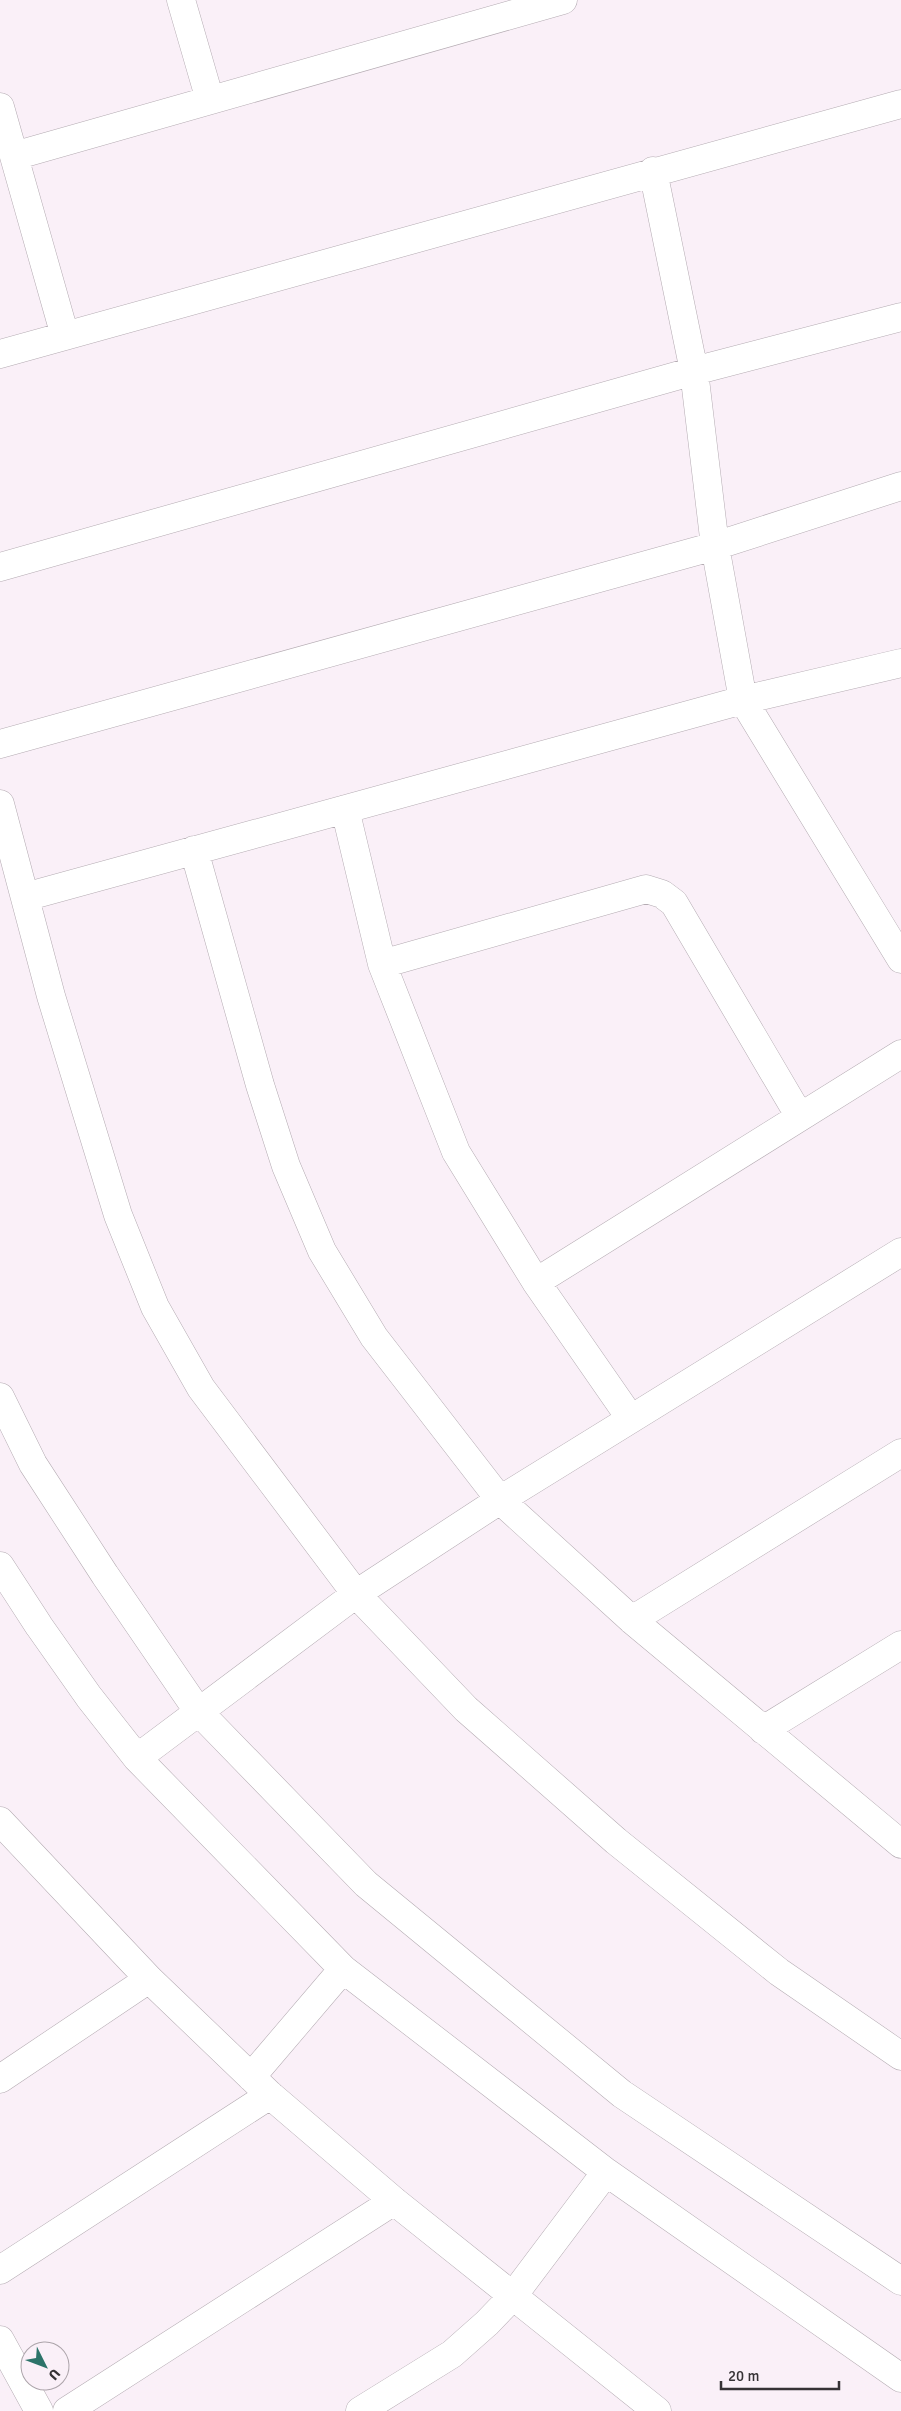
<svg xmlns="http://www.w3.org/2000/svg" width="901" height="2411" font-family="Signika,sans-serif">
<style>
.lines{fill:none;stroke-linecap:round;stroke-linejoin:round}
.minor-casing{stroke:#b4abb2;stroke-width:29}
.minor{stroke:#fff;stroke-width:28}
</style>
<rect width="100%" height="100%" fill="#faf0f8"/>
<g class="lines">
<defs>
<path id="minor" d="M 181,0 L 210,100
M 0,107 L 65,336
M 14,156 L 563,0
M 653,171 L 694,371 L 715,546 L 743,700 L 901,959
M 0,354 L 901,104
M 0,567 L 694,371 L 901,317
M 0,744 L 715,546 L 901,486
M 0,804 L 51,996 L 118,1215 L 155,1307 L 201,1388 L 356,1594 L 466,1709 L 616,1841 L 779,1972 L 901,2056
M 345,809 L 382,964 L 456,1152 L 536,1282 L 631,1419
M 194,850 L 260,1085 L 286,1166 L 322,1251 L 374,1337 L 500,1500 L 632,1620 L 901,1844
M 25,897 L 743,700 L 901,663
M 382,964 L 646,889 L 662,894 L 674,903 L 800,1117
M 901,1252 L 500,1500 L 356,1594 L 137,1758 L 343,1969 L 606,2172 L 901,2378
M 536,1282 L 901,1054
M 0,1397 L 33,1464 L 105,1575 L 198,1711 L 366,1884 L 622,2094 L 901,2281
M 0,1566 L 39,1626 L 89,1697 L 137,1758
M 632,1620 L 901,1453
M 763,1730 L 901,1645
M 0,1821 L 149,1979 L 270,2095 L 394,2201 L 657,2411
M 251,2077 L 343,1969
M 0,2079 L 149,1979
M 0,2270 L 270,2095
M 0,2340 L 39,2411
M 67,2411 L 394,2201
M 360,2411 L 452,2354 L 487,2323 L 512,2297 L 606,2172"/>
</defs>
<use href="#minor" class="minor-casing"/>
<use href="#minor" class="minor"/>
</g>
<g transform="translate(45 2366) rotate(132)"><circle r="24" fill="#faf0f8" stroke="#aca4aa"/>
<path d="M0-4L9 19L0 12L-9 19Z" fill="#2c7369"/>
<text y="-8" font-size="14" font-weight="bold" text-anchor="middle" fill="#363235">U</text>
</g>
<path d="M721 2381v8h118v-8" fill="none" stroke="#363235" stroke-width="2.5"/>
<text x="728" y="2381" font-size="15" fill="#363235" stroke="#faf0f8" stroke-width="4" paint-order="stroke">20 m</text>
</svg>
